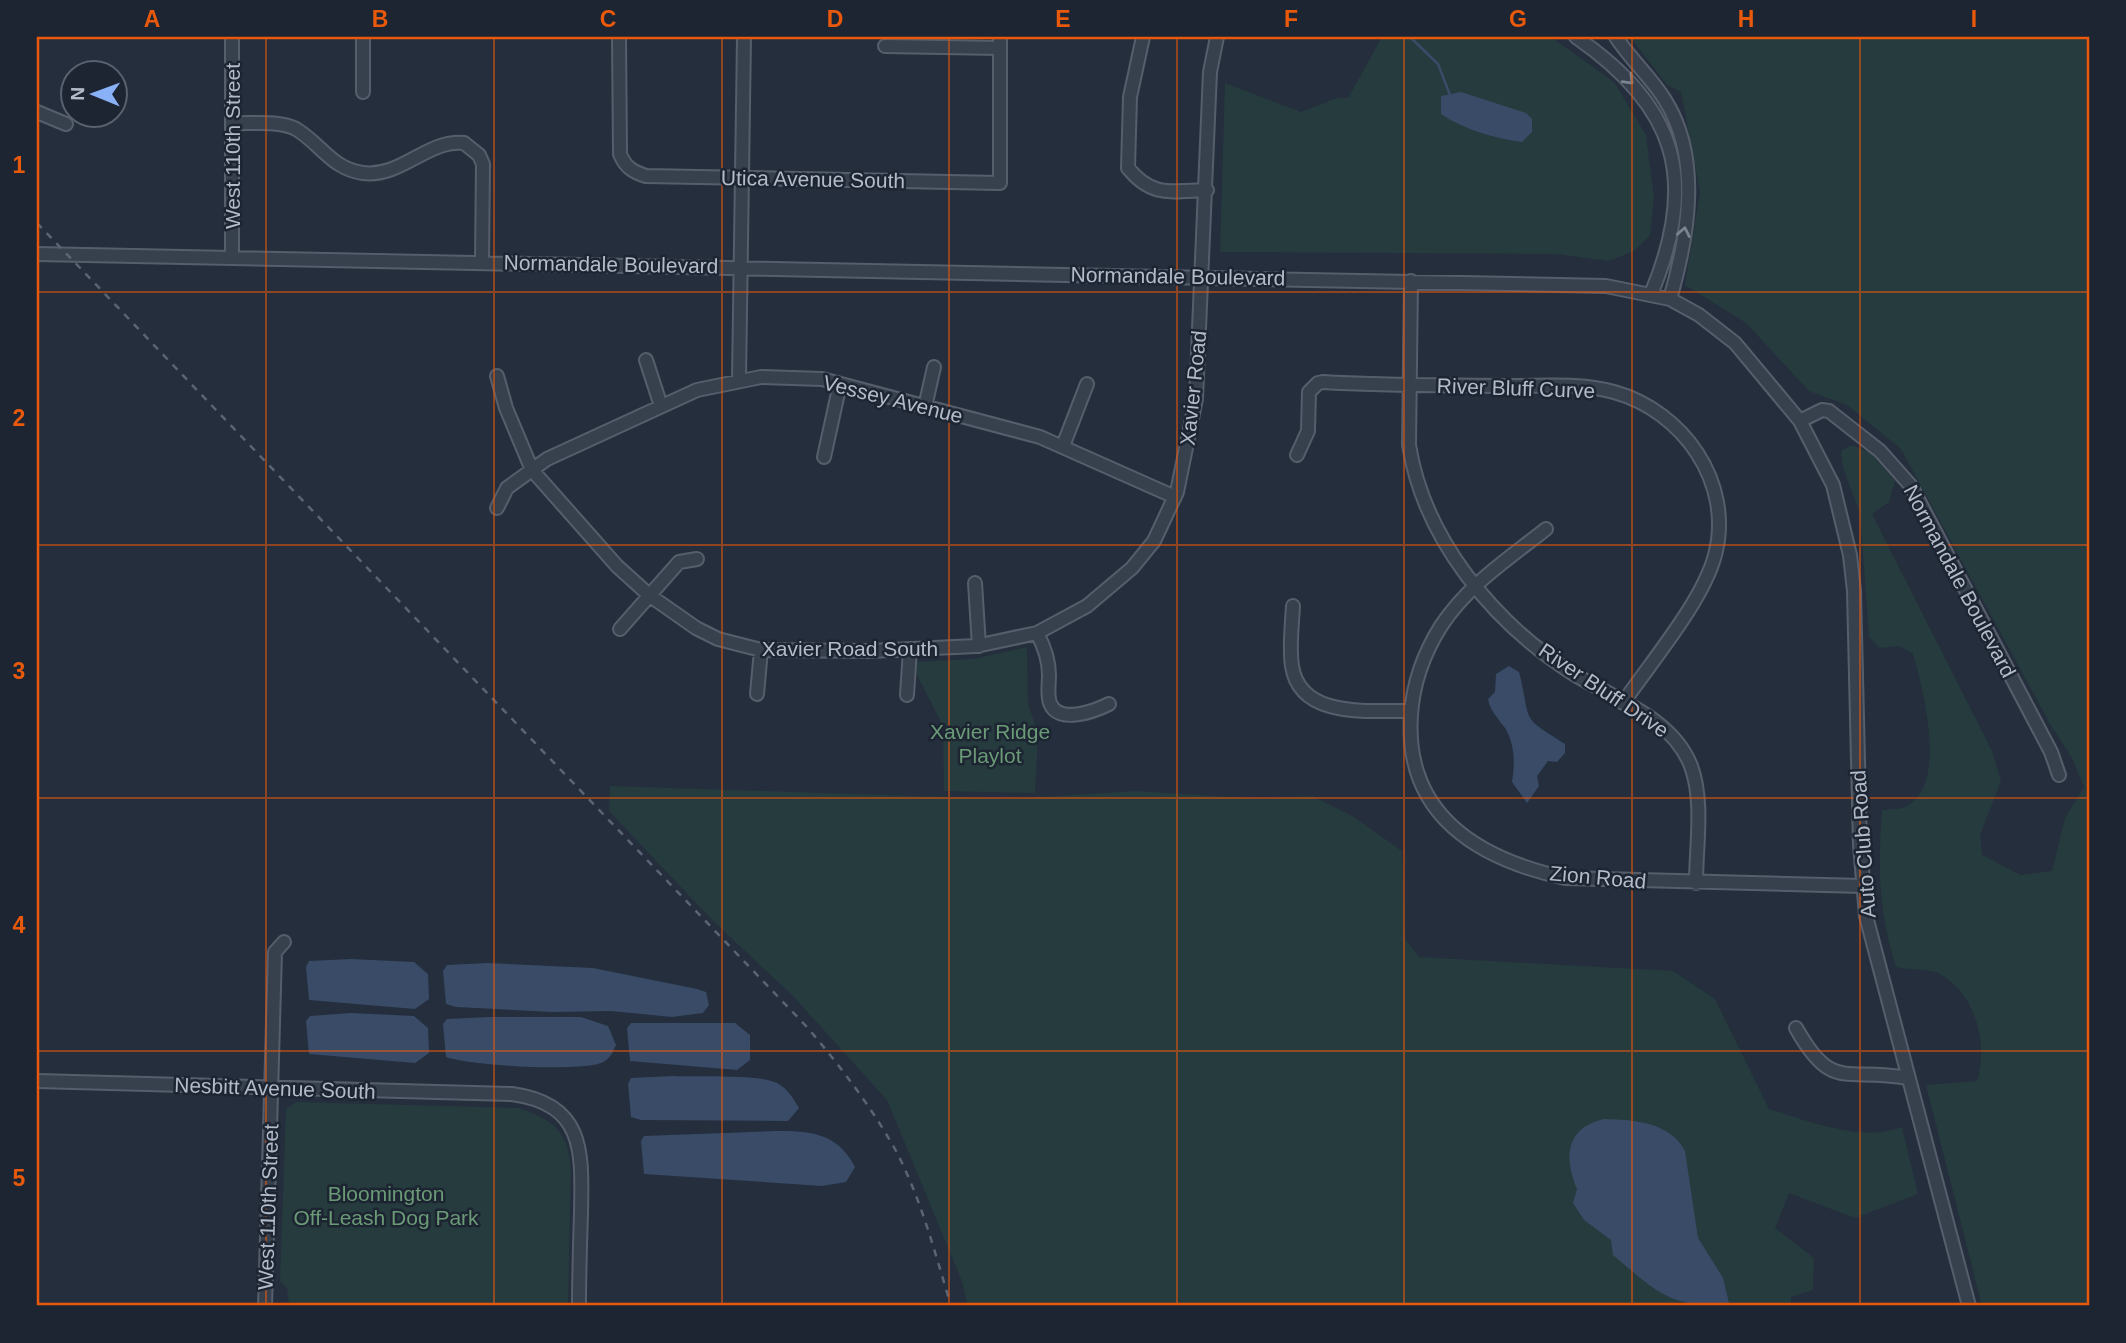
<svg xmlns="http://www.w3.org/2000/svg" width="2126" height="1343" font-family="Arial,sans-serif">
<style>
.green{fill:#263b3e}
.water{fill:#394b67}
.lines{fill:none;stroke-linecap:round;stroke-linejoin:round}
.stream{stroke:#394b67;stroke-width:2.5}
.minor-casing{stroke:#565e6b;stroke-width:16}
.minor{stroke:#37404d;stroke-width:12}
.rail{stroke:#596475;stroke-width:2.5;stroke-dasharray:7 7;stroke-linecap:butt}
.oneway{stroke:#7b8491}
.grid{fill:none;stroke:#e8590c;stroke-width:2;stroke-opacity:0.55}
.labels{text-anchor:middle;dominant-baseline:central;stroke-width:5;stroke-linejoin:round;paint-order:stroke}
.street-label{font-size:21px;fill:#b3bbc9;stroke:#1d2532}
.park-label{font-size:21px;fill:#6a9a76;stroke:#1d2532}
.neatline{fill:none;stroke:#e8590c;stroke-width:2.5}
.grid-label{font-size:23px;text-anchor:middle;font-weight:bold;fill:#e8590c}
</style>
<rect width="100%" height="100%" fill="#242e3d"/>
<path class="green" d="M 1382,37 L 1551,37 L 1614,82 L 1646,135 L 1654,197 L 1650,235 L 1634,251 L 1609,261 L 1556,254 L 1220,252 L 1225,83 L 1301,112 L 1337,98 L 1348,98 Z
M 1630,37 L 2089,37 L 2089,1306 L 1982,1306 L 1926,1085 L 1977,1081 C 1989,1043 1975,992 1938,973 C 1932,969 1907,970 1896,967 C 1878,910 1878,868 1882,810 C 1890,809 1902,810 1909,805 C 1947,781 1923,690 1913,653 L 1898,646 L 1880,648 L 1869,637 L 1860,513 L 1843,468 L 1841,451 L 1852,445 L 1871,453 L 1895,481 L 1889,502 L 1872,514 L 1992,751 L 2001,781 L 1980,835 L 1982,855 L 2021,875 L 2052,871 L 2065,818 L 2084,787 L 2072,758 L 2050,724 L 1901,449 L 1847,405 L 1809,391 L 1746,323 L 1685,285 L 1700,192 L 1681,92 L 1667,85 Z
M 1027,647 L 1028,704 L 1038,733 L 1035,793 L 944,791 L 943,726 L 916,673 L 916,662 L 973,659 Z
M 610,786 L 1010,799 L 1136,791 L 1262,799 L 1312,796 L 1354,817 L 1402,851 L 1405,939 L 1419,957 L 1673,971 L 1715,999 L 1769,1109 C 1808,1121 1862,1143 1902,1127 L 1918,1194 L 1855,1218 L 1789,1193 L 1775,1228 L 1814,1258 L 1813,1290 L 1791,1297 L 1791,1306 L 968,1306 L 961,1279 L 887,1100 L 792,995 L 712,920 L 609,811 Z
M 296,1102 L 518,1108 C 553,1119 568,1131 571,1168 L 568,1306 L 289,1306 L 287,1288 L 280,1281 L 286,1109 Z"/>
<path class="water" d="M 1461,92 L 1526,113 L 1532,119 L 1532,132 L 1522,142 C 1493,138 1465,130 1441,114 L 1441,96 Z
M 1509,666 L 1519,672 C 1532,723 1518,715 1565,744 L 1565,753 L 1557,762 L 1548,761 L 1537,776 L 1539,786 L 1527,803 L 1512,782 C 1515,764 1515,744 1505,728 C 1498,718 1490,711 1488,699 L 1495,692 L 1496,674 Z
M 351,959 L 414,962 L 428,974 L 429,999 L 415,1009 L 309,1000 L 306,967 L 309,961 Z
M 488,963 L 593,968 L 697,989 L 706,992 L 709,1005 L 703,1013 L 672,1017 L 611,1011 L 552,1012 L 456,1007 L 446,1004 L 443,971 L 447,965 Z
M 351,1013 L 414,1016 L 428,1028 L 429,1053 L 415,1063 L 309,1054 L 306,1021 L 310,1016 Z
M 489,1017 L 581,1017 L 608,1026 L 616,1045 C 612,1054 609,1061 598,1064 C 571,1071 473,1066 446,1057 L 443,1024 L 447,1019 Z
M 631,1023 L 735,1023 L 750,1035 L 750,1060 L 737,1070 L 630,1061 L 627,1028 Z
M 673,1076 C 696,1077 760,1074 777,1083 C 788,1089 793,1098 799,1108 L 788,1121 L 641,1120 L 631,1117 L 628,1084 L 631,1078 Z
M 1604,1119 C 1635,1120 1670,1122 1685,1151 L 1698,1238 L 1723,1278 L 1729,1303 L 1736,1306 C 1668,1306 1663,1297 1613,1255 L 1611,1240 L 1584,1220 L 1573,1203 L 1577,1189 C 1564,1158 1565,1128 1604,1119 Z
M 774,1131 C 810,1131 837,1132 855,1167 L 846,1182 L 822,1186 L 644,1174 L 641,1141 L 644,1136 Z"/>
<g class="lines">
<path class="stream" d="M 1410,37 L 1438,64 L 1450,95"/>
<defs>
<path id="minor" d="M 619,37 L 620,154 C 625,167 633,172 646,176 L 1000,183 L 1000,37
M 1143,37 L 1130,97 L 1128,168 C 1152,198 1172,191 1207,190
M 1576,37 C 1677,107 1699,180 1651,294
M 1616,37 C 1630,59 1651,77 1665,100 C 1702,159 1688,237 1670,299
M 885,46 L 1000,48
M 363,92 L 363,37
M 37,112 L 66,124
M 232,123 C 250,124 280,120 296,129 C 321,144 332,169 363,173 C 401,178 428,139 464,143 L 479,155 L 483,164 L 482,262
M 37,254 L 1606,286 L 1670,299 L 1699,315 L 1735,343 L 1800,421 L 1833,485 L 1850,555 L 1854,591 L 1860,845 L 1866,916 L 1969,1306
M 232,256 L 232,37
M 1411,281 L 1409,445 C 1424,539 1493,622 1572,673 C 1614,699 1672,717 1691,766 C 1704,801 1696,847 1696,883
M 646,360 L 661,406
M 497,376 L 506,408 L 532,470 L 617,566 L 649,595 L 696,628 L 718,639 L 761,650 L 870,651 L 976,646 L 1037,633 L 1087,606 L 1132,568 L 1154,541 L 1177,492 L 1196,399 L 1210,72 L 1217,37
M 739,379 L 744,37
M 925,407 L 934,367
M 1800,421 L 1822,410 L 1829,411 L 1880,451 L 1911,486 L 2051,752 L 2059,775
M 1063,446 L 1087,384
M 1297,455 L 1308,431 L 1309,392 L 1318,383 L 1323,382 C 1387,386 1451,385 1514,386 C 1547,386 1582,383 1614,392 C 1683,411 1734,483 1715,555 C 1703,601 1651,662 1623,703
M 824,457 L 840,384
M 497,508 L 507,488 L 547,459 L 697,390 L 761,377 L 822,379 L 1040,437 L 1175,497
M 1546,529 C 1508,559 1468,585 1441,626 C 1424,653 1413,684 1411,715 C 1404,815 1478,859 1565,878 L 1862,886
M 975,583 L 979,646
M 1293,606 C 1292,625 1289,647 1292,666 C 1300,720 1372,710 1411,711
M 620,629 L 679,562 L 697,559
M 1037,633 C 1044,646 1049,660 1049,675 C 1049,684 1047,695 1050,703 C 1058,725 1095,711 1109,704
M 757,694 L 761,650
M 907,695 L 910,649
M 1796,1028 C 1833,1094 1846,1066 1908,1078
M 37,1081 L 512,1094 C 586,1104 582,1154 581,1213 C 580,1244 579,1275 579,1306
M 265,1306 L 275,952 L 284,942"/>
</defs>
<use href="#minor" class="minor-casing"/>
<use href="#minor" class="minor"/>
<path class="rail" d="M 37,223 L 807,1027 C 840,1066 870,1105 895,1149 C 921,1198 935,1253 951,1306"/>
</g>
<defs><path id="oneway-chevron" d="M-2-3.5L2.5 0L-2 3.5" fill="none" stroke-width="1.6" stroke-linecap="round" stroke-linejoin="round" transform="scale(1.75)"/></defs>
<g class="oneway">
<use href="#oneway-chevron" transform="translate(1629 80) rotate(46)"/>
<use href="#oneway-chevron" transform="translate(1684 232) rotate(-79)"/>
</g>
<path class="grid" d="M 266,37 L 266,1306M 494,37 L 494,1306M 722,37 L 722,1306M 949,37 L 949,1306M 1177,37 L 1177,1306M 1404,37 L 1404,1306M 1632,37 L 1632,1306M 1860,37 L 1860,1306M 37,292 L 2089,292M 37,545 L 2089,545M 37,798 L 2089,798M 37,1051 L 2089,1051"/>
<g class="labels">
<g class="street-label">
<text transform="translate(232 146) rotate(-90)">West 110th Street</text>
<text transform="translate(813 179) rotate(1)">Utica Avenue South</text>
<text transform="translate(611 264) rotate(1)">Normandale Boulevard</text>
<text transform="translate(1178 276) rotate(1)">Normandale Boulevard</text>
<text transform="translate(1193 388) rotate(-84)">Xavier Road</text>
<text transform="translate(1516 388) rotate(2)">River Bluff Curve</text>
<text transform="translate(893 399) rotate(14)">Vessey Avenue</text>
<text transform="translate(1960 581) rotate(62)">Normandale Boulevard</text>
<text x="850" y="648">Xavier Road South</text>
<text transform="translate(1604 690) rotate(34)">River Bluff Drive</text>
<text transform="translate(1863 844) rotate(-94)">Auto Club Road</text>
<text transform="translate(1598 877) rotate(5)">Zion Road</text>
<text transform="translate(275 1088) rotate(2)">Nesbitt Avenue South</text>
<text transform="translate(268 1207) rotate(-88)">West 110th Street</text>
</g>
<g class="park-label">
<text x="990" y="731">Xavier Ridge<tspan x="990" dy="24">Playlot</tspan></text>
<text x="386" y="1193">Bloomington<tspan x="386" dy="24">Off-Leash Dog Park</tspan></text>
</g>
</g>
<rect width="2126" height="1343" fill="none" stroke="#1d2532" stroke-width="77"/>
<g transform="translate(94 94) rotate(271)"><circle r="33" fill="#1d2532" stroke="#59616e" stroke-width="2"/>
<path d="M0-5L12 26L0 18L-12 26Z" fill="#89b1f8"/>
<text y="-10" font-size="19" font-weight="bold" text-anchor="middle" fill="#b3bbc9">N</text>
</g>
<rect x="38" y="38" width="2050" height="1266" class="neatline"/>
<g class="grid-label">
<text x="152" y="27">A</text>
<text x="380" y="27">B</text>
<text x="608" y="27">C</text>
<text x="835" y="27">D</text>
<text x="1063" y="27">E</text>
<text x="1291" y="27">F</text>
<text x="1518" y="27">G</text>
<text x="1746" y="27">H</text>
<text x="1974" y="27">I</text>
<text x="19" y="173">1</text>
<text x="19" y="426">2</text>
<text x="19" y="679">3</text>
<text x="19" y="933">4</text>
<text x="19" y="1186">5</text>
</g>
</svg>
